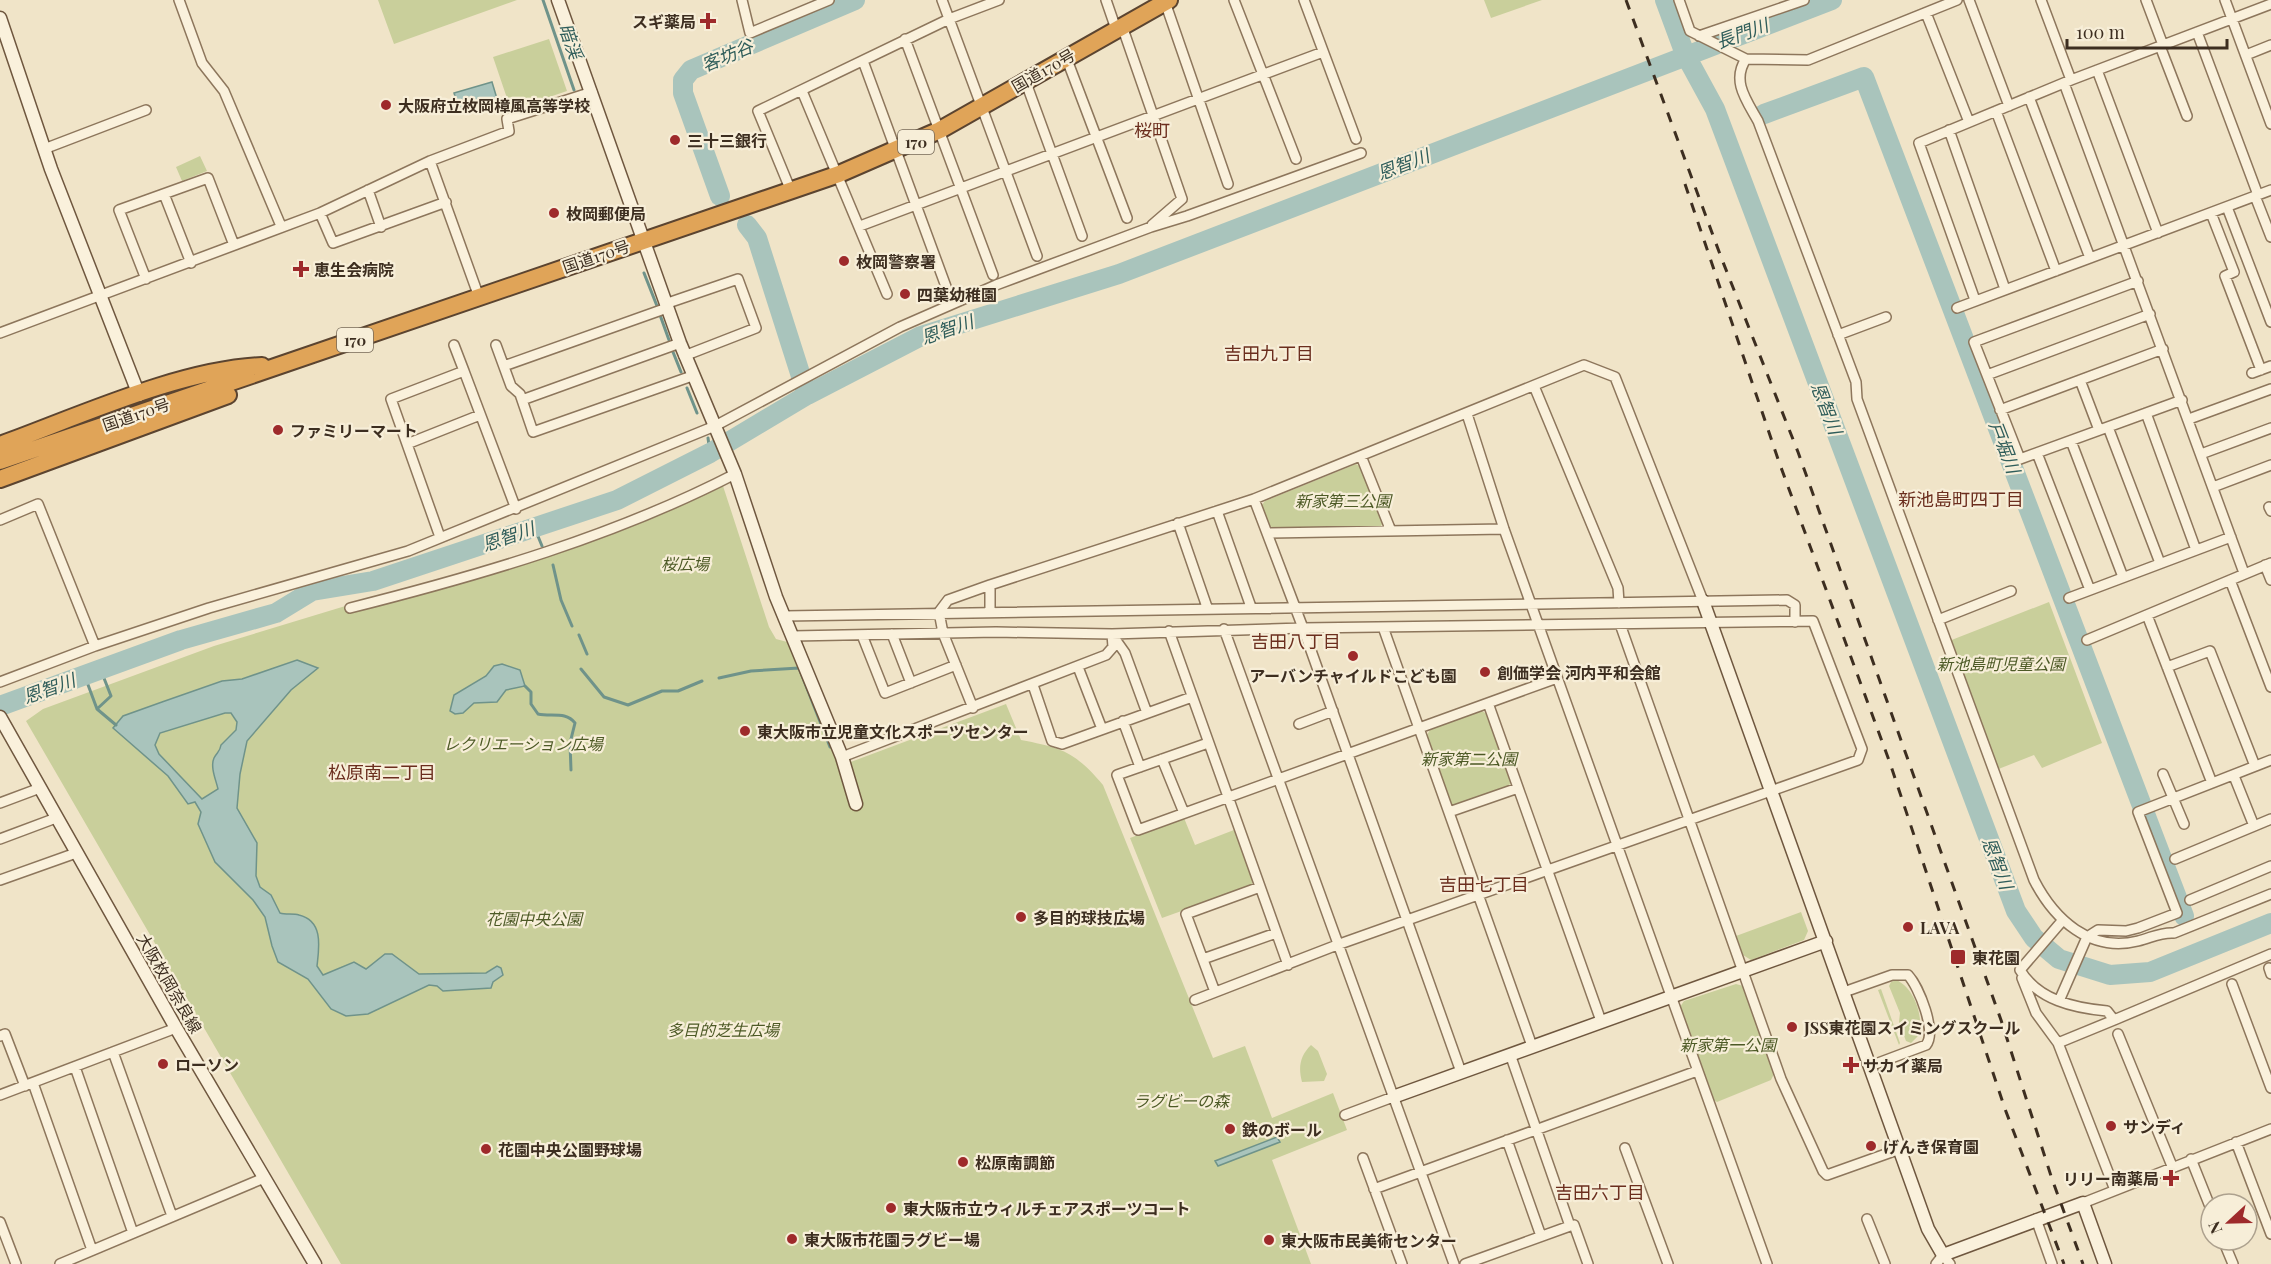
<svg xmlns="http://www.w3.org/2000/svg" width="2271" height="1264" font-family="'Playfair Display','Noto Sans JP',serif">
<style>
.green{fill:#c9cf9b}
.water{fill:#a9c4bc;stroke:#6f938a;stroke-width:1.5;fill-rule:evenodd}
.lines{fill:none;stroke-linecap:round;stroke-linejoin:round}
.stream{stroke:#6f938a;stroke-width:3}
.river{stroke:#a9c4bc;stroke-width:20}
.street-casing{stroke:#8d765c;stroke-width:12}
.secondary-casing{stroke:#6f573f;stroke-width:15}
.highway-casing{stroke:#5b4430;stroke-width:20}
.street{stroke:#faf1dc;stroke-width:9}
.secondary{stroke:#faf1dc;stroke-width:12}
.highway{stroke:#e0a458;stroke-width:16}
.rail{stroke:#3d2e20;stroke-width:3;stroke-dasharray:10 10;stroke-linecap:butt}
.poi-dot{fill:#9e2a2b;stroke:#f7eed8;stroke-width:2}
.labels{text-anchor:middle;dominant-baseline:central;stroke-width:4.5;stroke-linejoin:round;paint-order:stroke}
.shield{fill:#f7eed8;stroke:#756857;stroke-width:1.5}
.shield-label{font-size:15px;font-weight:bold;fill:#3d2e20}
.poi-label{font-size:16px;font-weight:bold;fill:#3d2e20;stroke:#f7eed8;text-anchor:start}
.street-label{font-size:16px;fill:#3d2e20;stroke:#f7eed8}
.park-label{font-size:16px;font-style:italic;fill:#4d5a26;stroke:#f7eed8}
.water-label{font-size:18px;font-style:italic;fill:#2f5d5a;stroke:#f7eed8}
.neighbourhood-label{font-size:18px;fill:#6b2e1e;stroke:#f7eed8}
</style>
<rect width="100%" height="100%" fill="#f0e4c8"/>
<path class="green" d="M 378,0 L 517,0 L 394,44 Z
M 1484,0 L 1542,0 L 1491,18 Z
M 549,39 L 567,91 L 511,110 L 493,57 Z
M 200,156 L 207,171 L 182,181 L 176,167 Z
M 1356,464 L 1363,469 L 1383,522 L 1380,528 L 1276,530 L 1264,522 L 1259,509 L 1265,501 Z
M 723,486 L 769,627 L 776,639 L 791,643 L 840,766 L 1006,704 L 1021,740 C 1063,748 1075,752 1103,785 L 1213,1058 L 1245,1046 L 1272,1118 L 1333,1093 L 1347,1130 L 1272,1160 L 1311,1264 L 341,1264 L 26,721 L 43,709 L 214,646 L 375,597 L 377,605 L 644,520 Z
M 2049,602 L 2102,743 L 2042,768 L 2034,755 L 1996,770 L 1949,641 Z
M 1480,710 L 1487,714 L 1512,780 L 1508,787 L 1457,806 L 1451,804 L 1426,737 L 1431,728 Z
M 1184,818 L 1195,845 L 1234,830 L 1254,880 L 1251,886 L 1162,918 L 1130,838 Z
M 1801,912 L 1808,931 L 1804,940 L 1751,960 L 1743,955 L 1736,936 Z
M 1896,980 C 1914,987 1925,1018 1918,1036 L 1911,1043 L 1906,1041 L 1899,1022 L 1900,1013 L 1889,986 L 1891,982 Z
M 1736,984 L 1743,986 L 1775,1072 L 1771,1080 L 1717,1102 L 1712,1099 L 1680,1007 L 1684,1001 Z
M 1881,989 L 1900,1043 L 1899,1045 L 1878,990 Z
M 1311,1045 L 1318,1051 L 1327,1074 L 1324,1081 L 1302,1082 C 1298,1067 1300,1056 1311,1045 Z"/>
<path class="water" d="M 492,82 L 498,102 L 460,113 L 454,93 Z
M 297,660 L 318,668 L 291,690 L 247,741 L 240,774 L 237,808 L 257,843 L 256,876 L 260,887 L 271,895 L 280,913 C 286,915 293,913 299,915 C 324,921 319,948 317,966 L 323,975 L 354,962 L 366,969 L 385,954 L 392,954 L 419,974 L 486,973 L 497,966 L 501,968 L 503,975 L 493,982 L 491,988 L 443,991 L 437,986 L 429,985 L 368,1014 L 346,1016 L 331,1009 L 308,979 L 278,962 L 272,946 L 265,917 L 253,900 L 215,862 L 198,824 L 201,812 L 195,802 L 188,804 L 168,776 L 113,728 L 123,716 L 162,702 L 222,681 L 242,679 ZM 225,713 L 231,713 L 237,722 L 236,730 L 221,745 C 220,752 217,752 214,758 C 210,767 216,780 218,789 L 202,799 L 159,754 L 155,745 L 160,733 Z
M 502,664 L 520,670 L 525,686 L 506,690 L 497,702 L 474,703 L 463,713 L 455,714 L 450,711 L 454,695 L 486,676 L 494,666 Z
M 1277,1137 L 1280,1142 L 1218,1166 L 1215,1161 Z"/>
<g class="lines">
<path class="stream" d="M 543,0 L 574,90
M 644,273 L 657,306
M 660,315 L 669,340
M 673,352 L 681,372
M 687,388 L 697,413
M 708,438 L 710,453
M 535,529 L 542,546
M 553,565 L 561,600 L 572,626
M 579,635 L 587,654
M 581,669 L 604,697 L 628,705 L 662,691 L 678,691 L 702,681
M 84,674 L 97,709 L 116,725
M 719,678 L 751,671 L 799,668 L 830,747
M 525,686 L 531,692 L 531,704 L 538,714 C 551,717 566,711 575,723 L 570,743 L 571,770
M 97,709 L 111,696 L 100,668"/>
<path class="river" d="M 1665,0 L 1685,54 L 1715,109 L 2016,911 L 2034,938 L 2059,959 L 2110,975 L 2150,972 L 2271,923
M 1764,114 L 1864,77 L 2184,916
M 720,196 L 683,93 L 683,80 L 691,70 L 855,0
M 747,225 L 757,238 L 807,395
M 0,706 L 181,640 L 276,613 L 312,591 L 373,581 L 617,500 L 710,453 L 807,395 L 921,336 L 1119,274 L 1832,0"/>
<defs>
<path id="street" d="M 179,0 L 202,63 L 224,91 L 281,226
M 742,0 L 750,33 L 829,0
M 942,0 L 1037,256
M 1106,0 L 1116,29
M 1234,0 L 1296,159
M 1304,0 L 1356,139
M 1679,0 L 1690,31 L 1746,59 C 1731,81 1747,101 1758,121 L 1856,382 L 1857,399 L 2034,880 C 2054,919 2090,953 2138,941 C 2151,938 2160,932 2174,933 L 2271,894
M 1969,0 L 2009,106
M 2041,0 L 2071,80
M 2146,0 L 2163,45
M 2225,0 L 2271,124
M 1165,2 L 1228,184
M 1926,13 L 1969,122
M 1122,26 L 1182,199 L 1152,225
M 2197,32 L 2258,195
M 1699,36 L 1804,0
M 905,39 L 993,275
M 2160,46 L 2187,116
M 2246,55 L 2271,45
M 1066,57 L 1127,218
M 1746,59 L 1808,60 L 1957,0
M 863,61 L 948,292
M 2097,70 L 2158,233
M 1025,80 L 1082,236
M 2064,83 L 2244,573
M 802,91 L 887,294
M 2029,97 L 2090,258
M 1996,111 L 2056,271
M 1949,130 L 2005,289
M 44,149 L 146,110
M 430,161 L 479,297
M 368,190 L 381,227
M 791,191 L 758,111 L 949,19 L 999,0
M 164,194 L 191,263
M 2255,196 L 2271,237
M 2227,207 L 2271,322
M 320,213 L 333,243 L 446,202
M 2211,213 L 2234,272 L 2225,276 L 2261,370
M 860,226 L 1323,52
M 146,279 L 119,210 L 208,178 L 234,245
M 2138,281 L 1974,342 L 2020,459 L 2182,400
M 1975,300 L 1919,143 L 2071,80 L 2271,4
M 665,304 L 738,279 L 756,328 L 684,356
M 1957,308 L 2271,190
M 0,333 L 320,213 L 430,161 L 509,131 L 507,119 L 592,92
M 1838,335 L 1886,317
M 454,345 L 464,371
M 496,345 L 511,386 L 520,394 L 533,432 L 692,376
M 504,366 L 667,308
M 2252,373 L 2271,366
M 1987,375 L 2150,314
M 2080,380 L 2099,430
M 1534,386 L 1618,588 L 1619,603
M 522,400 L 680,343
M 2000,410 L 2163,349
M 2146,413 L 2196,550
M 1467,414 L 1504,529 L 1767,1264
M 2189,419 L 2271,389
M 2108,427 L 2160,563
M 2071,441 L 2123,577
M 407,444 L 480,415
M 2037,453 L 2090,590
M 2201,454 L 2271,428
M 1361,456 L 1391,531
M 2213,487 L 2271,465
M 1254,499 L 1303,628 L 1461,1072
M 2269,507 L 2271,511
M 1217,511 L 1251,607
M 0,520 L 38,504 L 95,646
M 1178,523 L 1207,607
M 1267,533 L 1504,529
M 440,537 L 391,399 L 464,371 L 516,509
M 2265,565 L 2271,580
M 2230,580 L 2271,687
M 2069,598 L 2231,537
M 350,608 C 481,575 615,536 735,474
M 990,611 L 990,585 L 1254,499 L 1584,365 L 1615,377 L 1703,601
M 2147,615 L 2212,783
M 785,616 L 1787,600 L 1795,605 L 1795,622
M 1938,620 L 2011,591
M 1620,624 L 1781,1079 L 1823,1171 L 1827,1175 L 1900,1149
M 1383,627 L 1532,1046
M 1224,629 L 1454,1264
M 1169,631 L 1288,965
M 892,634 L 911,683
M 862,635 L 885,693 L 956,665
M 793,636 L 996,632 L 1112,634 L 1303,628 L 1813,621 L 1862,749 L 1858,760 L 1337,945 L 1195,1000
M 1113,636 L 1125,653 L 1147,713
M 2087,640 L 2271,563
M 1078,667 L 1102,729
M 2167,667 L 2210,651 L 2255,766
M 0,682 L 95,646 L 209,608 L 408,551 L 715,426 L 900,327 L 996,285 L 1151,227 L 1187,216 L 1361,153
M 1033,685 L 1052,741 L 1062,744 L 1192,697
M 1488,703 L 1601,1021
M 973,708 L 943,633 L 939,612 L 948,600 L 990,585
M 1123,721 L 1140,767
M 1299,724 L 1333,711
M 1208,743 L 1117,775 L 1138,830 L 1557,678
M 842,757 L 1106,655 L 1113,647 L 1112,634
M 1162,759 L 1184,813
M 2163,774 L 2184,824
M 2234,776 L 2254,826
M 0,803 L 40,788
M 1449,812 L 1518,788
M 0,839 L 56,818
M 2175,859 L 2271,819
M 0,880 L 76,853
M 2190,900 L 2271,866
M 1203,959 L 1276,933
M 2269,968 L 2271,974
M 2020,970 C 2038,1000 2074,1008 2107,1011 L 2114,1020 L 2271,954
M 2020,970 L 2062,921
M 2022,978 L 2036,1013 L 2058,1043 L 2115,1190
M 2232,984 L 2271,1088
M 1215,992 L 1186,914 L 1260,887
M 1844,992 L 1892,975 L 1908,975 C 1919,987 1937,1032 1926,1045 L 1870,1066
M 2059,1001 L 2087,937 L 2098,930 L 2126,931 L 2138,928 L 2177,913 L 2138,812 L 2271,760
M 2118,1034 L 2172,1166
M 0,1036 L 5,1034 L 25,1086
M 2058,1043 L 2114,1020
M 113,1052 L 172,1216
M 1510,1054 L 1570,1226 L 1574,1225 L 1588,1264
M 75,1067 L 133,1233
M 33,1083 L 92,1250
M 0,1095 L 176,1028
M 1345,1115 L 1393,1097
M 1507,1140 L 1541,1236
M 2236,1142 L 2271,1234
M 1625,1148 L 1668,1264
M 1363,1158 L 1402,1264
M 2191,1159 L 2211,1209
M 1374,1189 L 1697,1071
M 2083,1203 L 2271,1129
M 1867,1219 L 1885,1264
M 2036,1219 L 2052,1264
M 0,1222 L 16,1264
M 2223,1240 L 2233,1264
M 60,1264 L 264,1178
M 1465,1264 L 1570,1226
M 1936,1264 L 1943,1255 L 1950,1264"/>
<path id="secondary" d="M 558,0 L 680,343 L 735,474 L 776,597 L 842,757 L 856,804
M 0,18 L 51,169 L 139,395
M 1703,601 L 1928,1229 L 1943,1255 L 2083,1203 L 2105,1264
M 0,717 L 176,1028 L 315,1264
M 1393,1097 L 1826,941"/>
<path id="highway" d="M 0,445 C 77,417 181,369 262,366
M 0,461 L 839,174 L 940,130 L 1169,0
M 0,479 L 228,395"/>
</defs>
<use href="#street" class="street-casing"/>
<use href="#secondary" class="secondary-casing"/>
<use href="#highway" class="highway-casing"/>
<use href="#street" class="street"/>
<use href="#secondary" class="secondary"/>
<use href="#highway" class="highway"/>
<path class="rail" d="M 1626,0 L 1721,257 L 1798,452 L 2001,1020 L 2052,1179 L 2083,1264
M 1685,184 L 1779,462 L 1890,763 L 2005,1109 L 2064,1264"/>
</g>
<g class="poi-dot">
<path d="M705 12h6v6h6v6h-6v6h-6v-6h-6v-6h6z"/>
<circle cx="386" cy="105" r="6"/>
<circle cx="675" cy="140" r="6"/>
<circle cx="554" cy="213" r="6"/>
<circle cx="844" cy="261" r="6"/>
<path d="M298 260h6v6h6v6h-6v6h-6v-6h-6v-6h6z"/>
<circle cx="905" cy="294" r="6"/>
<circle cx="278" cy="430" r="6"/>
<circle cx="1353" cy="656" r="6"/>
<circle cx="1485" cy="672" r="6"/>
<circle cx="745" cy="731" r="6"/>
<circle cx="1021" cy="917" r="6"/>
<circle cx="1908" cy="927" r="6"/>
<rect x="1950" y="949" width="16" height="16" rx="3"/>
<circle cx="1792" cy="1027" r="6"/>
<circle cx="163" cy="1064" r="6"/>
<path d="M1848 1056h6v6h6v6h-6v6h-6v-6h-6v-6h6z"/>
<circle cx="2111" cy="1126" r="6"/>
<circle cx="1230" cy="1129" r="6"/>
<circle cx="1871" cy="1146" r="6"/>
<circle cx="486" cy="1149" r="6"/>
<circle cx="963" cy="1162" r="6"/>
<path d="M2168 1169h6v6h6v6h-6v6h-6v-6h-6v-6h6z"/>
<circle cx="891" cy="1208" r="6"/>
<circle cx="792" cy="1239" r="6"/>
<circle cx="1269" cy="1240" r="6"/>
</g>
<g class="labels">
<g class="shield">
<rect x="898" y="130" width="36" height="24" rx="4.5"/>
<rect x="337" y="328" width="36" height="24" rx="4.5"/>
</g>
<g class="shield-label">
<text x="916" y="142">170</text>
<text x="355" y="340">170</text>
</g>
<g class="poi-label">
<text x="696" y="21" text-anchor="end">スギ薬局</text>
<text x="398" y="105">大阪府立枚岡樟風高等学校</text>
<text x="687" y="140">三十三銀行</text>
<text x="566" y="213">枚岡郵便局</text>
<text x="856" y="261">枚岡警察署</text>
<text x="314" y="269">恵生会病院</text>
<text x="917" y="294">四葉幼稚園</text>
<text x="290" y="430">ファミリーマート</text>
<text x="1497" y="672">創価学会 河内平和会館</text>
<text x="1353" y="675" text-anchor="middle">アーバンチャイルドこども園</text>
<text x="757" y="731">東大阪市立児童文化スポーツセンター</text>
<text x="1033" y="917">多目的球技広場</text>
<text x="1920" y="927">LAVA</text>
<text x="1972" y="957">東花園</text>
<text x="1804" y="1027">JSS東花園スイミングスクール</text>
<text x="175" y="1064">ローソン</text>
<text x="1863" y="1065">サカイ薬局</text>
<text x="2123" y="1126">サンディ</text>
<text x="1242" y="1129">鉄のボール</text>
<text x="1883" y="1146">げんき保育園</text>
<text x="498" y="1149">花園中央公園野球場</text>
<text x="975" y="1162">松原南調節</text>
<text x="2159" y="1178" text-anchor="end">リリー南薬局</text>
<text x="903" y="1208">東大阪市立ウィルチェアスポーツコート</text>
<text x="804" y="1239">東大阪市花園ラグビー場</text>
<text x="1281" y="1240">東大阪市民美術センター</text>
</g>
<g class="street-label">
<text transform="translate(1043 70) rotate(-30)">国道170号</text>
<text transform="translate(596 256) rotate(-19)">国道170号</text>
<text transform="translate(136 414) rotate(-19)">国道170号</text>
<text transform="translate(170 983) rotate(60)">大阪枚岡奈良線</text>
</g>
<g class="park-label">
<text x="1343" y="500">新家第三公園</text>
<text x="685" y="563">桜広場</text>
<text x="2001" y="663">新池島町児童公園</text>
<text x="523" y="743">レクリエーション広場</text>
<text x="1469" y="758">新家第二公園</text>
<text x="534" y="918">花園中央公園</text>
<text x="723" y="1029">多目的芝生広場</text>
<text x="1728" y="1044">新家第一公園</text>
<text x="1181" y="1100">ラグビーの森</text>
</g>
<g class="water-label">
<text transform="translate(1742 33) rotate(-20)">長門川</text>
<text transform="translate(571 41) rotate(71)">暗渓</text>
<text transform="translate(727 55) rotate(-23)">客坊谷</text>
<text transform="translate(1403 164) rotate(-21)">恩智川</text>
<text transform="translate(947 329) rotate(-19)">恩智川</text>
<text transform="translate(1827 408) rotate(69)">恩智川</text>
<text transform="translate(2005 447) rotate(69)">戸堀川</text>
<text transform="translate(508 536) rotate(-19)">恩智川</text>
<text transform="translate(49 688) rotate(-20)">恩智川</text>
<text transform="translate(1998 863) rotate(69)">恩智川</text>
</g>
<g class="neighbourhood-label">
<text x="1152" y="130">桜町</text>
<text x="1269" y="353">吉田九丁目</text>
<text x="1961" y="499">新池島町四丁目</text>
<text x="1296" y="641">吉田八丁目</text>
<text x="382" y="772">松原南二丁目</text>
<text x="1484" y="884">吉田七丁目</text>
<text x="1600" y="1192">吉田六丁目</text>
</g>
</g>
<g transform="translate(2229 1222) rotate(248)"><circle r="28" fill="#f7eed8" stroke="#ada18e" stroke-width="1.5"/>
<path d="M0-4.5L10 22L0 15L-10 22Z" fill="#9e2a2b"/>
<text y="-9" font-size="16" font-weight="bold" text-anchor="middle" fill="#3d2e20">N</text>
</g>
<path d="M2067 39v9h160v-9" fill="none" stroke="#3d2e20" stroke-width="3"/>
<text x="2076" y="39" font-size="18" fill="#3d2e20" stroke="#f7eed8" stroke-width="4.5" paint-order="stroke">100 m</text>
</svg>
